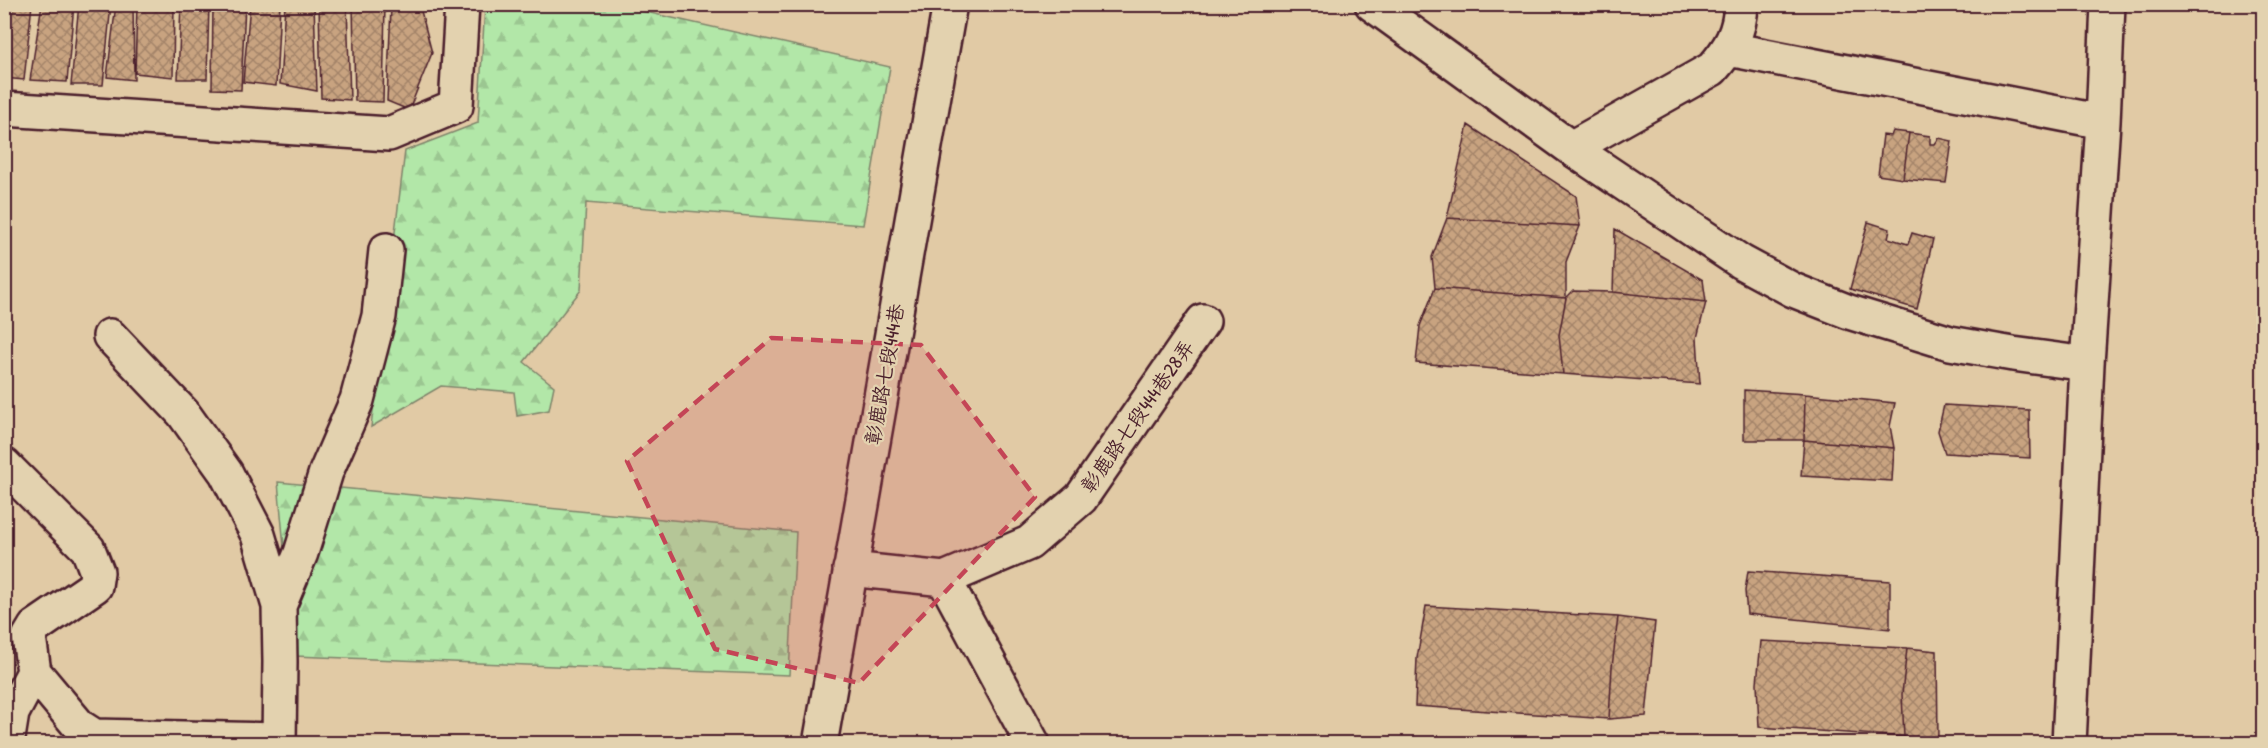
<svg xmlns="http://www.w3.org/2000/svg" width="2268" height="748" font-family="'Patrick Hand','LXGW WenKai TC',sans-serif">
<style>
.forest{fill:url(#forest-firs);stroke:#7e836a;stroke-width:1.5}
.building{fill:url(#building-cross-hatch);stroke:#4a1f2b;stroke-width:1.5}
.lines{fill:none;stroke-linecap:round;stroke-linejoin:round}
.minor-casing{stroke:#4a1f2b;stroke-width:38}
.minor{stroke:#e3d2af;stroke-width:33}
.marked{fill:#c44556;fill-opacity:0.2;stroke:#c44556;stroke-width:4.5;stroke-dasharray:12 8;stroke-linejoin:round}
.labels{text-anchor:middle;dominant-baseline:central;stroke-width:4.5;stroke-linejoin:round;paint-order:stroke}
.street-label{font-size:20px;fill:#4a1f2b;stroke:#e3d2af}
</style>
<defs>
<pattern id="forest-firs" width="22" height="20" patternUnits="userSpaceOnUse" patternTransform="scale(1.5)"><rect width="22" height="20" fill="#b2e7a8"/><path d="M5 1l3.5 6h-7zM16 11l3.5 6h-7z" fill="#9bc691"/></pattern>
<pattern id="building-cross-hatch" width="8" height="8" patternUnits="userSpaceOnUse" patternTransform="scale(1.5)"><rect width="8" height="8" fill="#c8a380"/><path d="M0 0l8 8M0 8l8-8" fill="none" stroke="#a48469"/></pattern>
</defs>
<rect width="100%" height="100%" fill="#e1caa5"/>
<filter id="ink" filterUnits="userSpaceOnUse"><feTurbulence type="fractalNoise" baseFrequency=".0167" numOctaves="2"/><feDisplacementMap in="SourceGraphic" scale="12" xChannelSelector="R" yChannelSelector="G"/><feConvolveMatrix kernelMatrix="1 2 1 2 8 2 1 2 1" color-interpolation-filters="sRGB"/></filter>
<g filter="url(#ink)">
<path class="forest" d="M 485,5 L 615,5 L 890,67 L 863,225 L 586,203 L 581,290 L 524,362 L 554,386 L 549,410 L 517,416 L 514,392 L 441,386 L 371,427 L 405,151 L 478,123 Z
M 278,482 L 796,532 L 789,675 L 294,656 Z"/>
<path class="building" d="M 4,4 L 32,4 L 24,80 L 4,78 Z
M 42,4 L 74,4 L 67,82 L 30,80 Z
M 79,4 L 111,4 L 103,85 L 71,85 Z
M 116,4 L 133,4 L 134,80 L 107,77 Z
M 137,4 L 174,4 L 173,77 L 135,73 Z
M 181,4 L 209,4 L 207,79 L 178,79 Z
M 213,4 L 245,4 L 241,90 L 212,89 Z
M 250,4 L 280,4 L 276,86 L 243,82 Z
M 285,4 L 314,4 L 317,91 L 280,84 Z
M 319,4 L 347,4 L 350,100 L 321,98 Z
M 353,4 L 385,4 L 383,102 L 355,101 Z
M 391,7 L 420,7 L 432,53 L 409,110 L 387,101 Z
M 1468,125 L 1576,196 L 1580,226 L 1447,218 Z
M 1893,131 L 1909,133 L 1903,179 L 1878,175 L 1883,135 L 1891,136 Z
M 1909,133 L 1930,136 L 1930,144 L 1935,144 L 1939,138 L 1952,141 L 1946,183 L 1903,179 Z
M 1447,218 L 1580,226 L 1566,262 L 1566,298 L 1435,288 L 1432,257 Z
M 1868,222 L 1890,229 L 1888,238 L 1908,244 L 1912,233 L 1933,239 L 1917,309 L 1850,289 Z
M 1615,229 L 1703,280 L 1706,302 L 1613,292 Z
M 1435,288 L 1566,298 L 1559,335 L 1563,374 L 1416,363 L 1420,326 Z
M 1573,291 L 1613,292 L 1706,302 L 1697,338 L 1700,384 L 1563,374 L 1559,335 L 1566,298 Z
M 1744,390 L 1805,394 L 1804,440 L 1744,440 Z
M 1805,394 L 1895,403 L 1890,426 L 1894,448 L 1804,440 Z
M 1944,405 L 2029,410 L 2030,458 L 1945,453 L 1938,431 Z
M 1804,440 L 1894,448 L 1892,481 L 1801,476 Z
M 1748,571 L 1890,581 L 1890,629 L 1747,614 L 1745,591 Z
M 1426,606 L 1618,617 L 1612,667 L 1609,719 L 1415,706 L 1417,658 Z
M 1618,617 L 1655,622 L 1646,716 L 1609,719 L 1612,667 Z
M 1761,641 L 1907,648 L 1902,694 L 1904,737 L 1759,727 L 1757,683 Z
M 1907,648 L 1937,651 L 1938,741 L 1904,737 L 1902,694 Z"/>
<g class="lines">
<defs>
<path id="minor" d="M 1372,4 L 1571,148 L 1741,262 L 1793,290 L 1849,312 L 1950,343 L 2013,354 L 2087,364
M 1729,49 L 2103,122
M 4,109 L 389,134 L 456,106 L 462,4
M 1571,148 L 1712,69 C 1730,49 1740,32 1741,4
M 110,336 L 183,413 L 226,473 L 258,535 L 279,606 L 280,662 L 279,744
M 4,465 L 88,549 L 97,572 L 95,586 L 35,627 L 29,637 L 34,672
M 850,569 L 944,579 L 1029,543 L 1081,498 L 1203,321
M 944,579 L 1033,744
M 279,606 L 301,553 L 326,472 L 357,400 L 379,316 L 386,250
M 4,711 L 12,713 L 7,744
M 12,713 L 34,672 L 80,727 L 94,736 L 279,740
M 820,744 L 950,4
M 2069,744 L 2087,364 L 2103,122 L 2108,4"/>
</defs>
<use href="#minor" class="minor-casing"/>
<use href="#minor" class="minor"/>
</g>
</g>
<path class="marked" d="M 771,338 L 921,345 L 1035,497 L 859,683 L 715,649 L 627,461 Z"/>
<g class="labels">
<g class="street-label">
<text transform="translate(884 374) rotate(-80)">彰鹿路七段444巷</text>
<text transform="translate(1137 416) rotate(-55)">彰鹿路七段444巷28弄</text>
</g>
</g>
<rect width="2268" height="748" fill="none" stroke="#e3d2af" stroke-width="24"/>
<rect x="12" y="12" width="2244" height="724" fill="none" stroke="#4a1f2b" stroke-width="2" filter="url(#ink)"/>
</svg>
